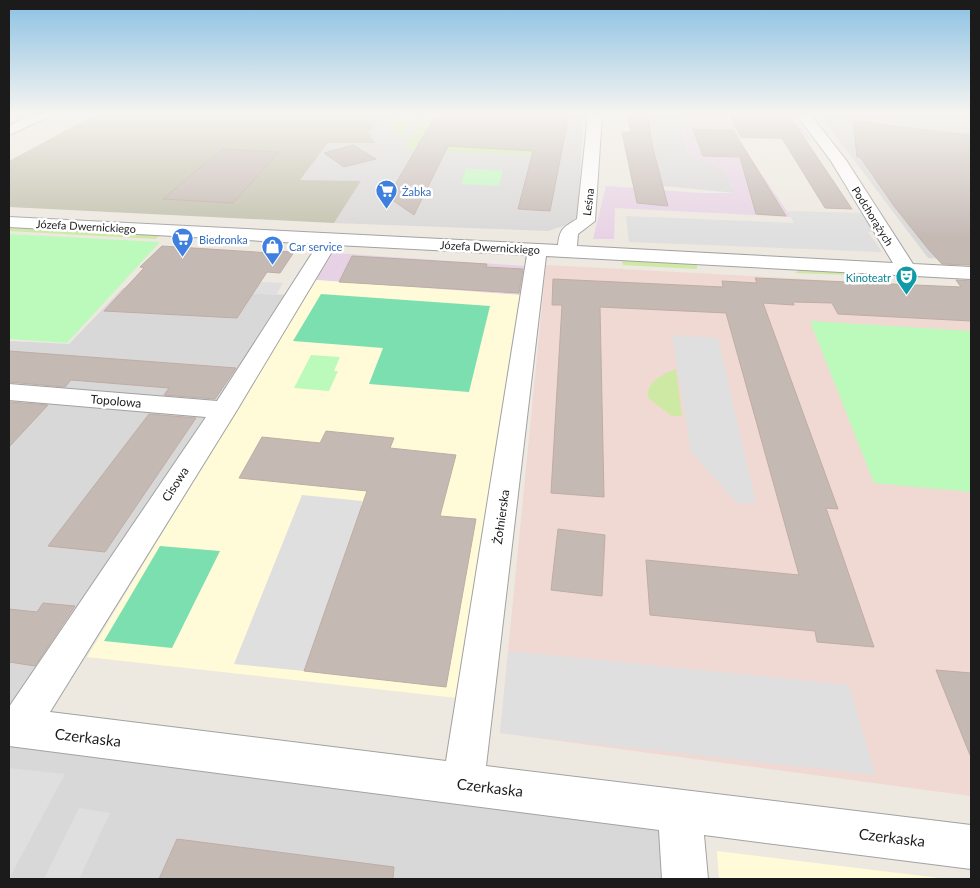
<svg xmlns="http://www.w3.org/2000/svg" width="980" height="888" font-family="Lato,sans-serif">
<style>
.residential{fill:#d9d8d8}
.industrial{fill:#e7d2e5}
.education{fill:#fffbd8}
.military{fill:#f0d8d3}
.construction{fill:#c2c0ac}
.grass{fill:#cde9a4}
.park{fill:#bcfabb}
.pitch{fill:#7cdfb0}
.parking{fill:#dfdfdf}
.building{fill:#c5b9b4;stroke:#bfada3}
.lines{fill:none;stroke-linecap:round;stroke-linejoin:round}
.minor-casing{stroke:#a2a2a2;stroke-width:2}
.minor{fill:#fff;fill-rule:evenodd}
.labels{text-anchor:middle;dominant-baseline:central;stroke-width:5;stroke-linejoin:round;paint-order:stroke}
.far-shop-label{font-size:11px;fill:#366cbe;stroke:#fff;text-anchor:start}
.far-street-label{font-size:11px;fill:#1b1b1b;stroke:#fff}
.far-culture-label{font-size:11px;fill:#0d838f;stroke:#fff;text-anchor:end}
.street-label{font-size:12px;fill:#1b1b1b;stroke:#fff}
.near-street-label{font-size:15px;fill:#1b1b1b;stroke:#fff}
</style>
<rect width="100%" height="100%" fill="#ede8e0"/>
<path class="residential" d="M 386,114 L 583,114 L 578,221 L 548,231 L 334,223 L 360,182 L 299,180 L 328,143 L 375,143 L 368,133 Z
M 627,114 L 679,114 L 689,156 L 723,169 L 735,193 L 632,183 L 622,132 L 649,132 L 629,123 Z
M 819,114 L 971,114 L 971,261 L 928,258 Z
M 123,288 L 287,295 L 9,721 L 9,341 L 69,344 Z
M 9,743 L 664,827 L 667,879 L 9,879 Z"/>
<path class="industrial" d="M 723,114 L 793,114 L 811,140 L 737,138 L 791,217 L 615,208 L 614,239 L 593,239 L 606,186 L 701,193 L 735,193 L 723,169 L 689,156 L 682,123 Z
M 333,253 L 525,266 L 520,295 L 316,280 Z"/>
<path class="education" d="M 316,280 L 520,295 L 457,698 L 87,657 Z
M 717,851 L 948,879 L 719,879 Z"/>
<path class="military" d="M 546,265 L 971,288 L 971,796 L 500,733 Z"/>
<path class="construction" d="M 96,114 L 386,114 L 368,133 L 376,143 L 328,143 L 300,180 L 361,181 L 334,223 L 9,207 L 9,161 Z"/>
<path class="grass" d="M 398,114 L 417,114 L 403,136 L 388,128 Z
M 424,114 L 545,114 L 546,120 L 532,155 L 407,149 L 405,146 Z
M 9,227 L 161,235 L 155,239 L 9,231 Z
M 625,260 L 694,263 L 697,264 L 697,269 L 623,265 L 622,261 Z
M 801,269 L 876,273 L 878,276 L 795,273 Z
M 676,369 L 682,416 L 672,416 L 648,398 C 646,382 663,374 676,369 Z"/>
<path class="park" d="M 466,169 L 503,170 L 499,186 L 461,184 Z
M 9,234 L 140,241 L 160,242 L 67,343 L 9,339 Z
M 810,321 L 971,331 L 971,492 L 874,483 Z
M 311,355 L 340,357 L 334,371 L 338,371 L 329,391 L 294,388 Z"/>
<path class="pitch" d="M 321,294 L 490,306 L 469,392 L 369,384 L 383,348 L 293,341 Z
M 160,546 L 220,551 L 172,648 L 104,641 Z"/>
<path class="parking" d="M 678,114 L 723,114 L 729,126 L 682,123 Z
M 788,211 L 864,213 L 878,232 L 868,232 L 882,252 L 629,242 L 626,216 L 794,223 Z
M 142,276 L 283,283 L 276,295 L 131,287 Z
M 672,335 L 718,338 L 756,504 L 737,503 L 691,452 Z
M 302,495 L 362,501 L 361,508 L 304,671 L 234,664 Z
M 509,651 L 849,685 L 875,775 L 500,733 Z
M 9,768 L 65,774 L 9,879 Z
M 79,808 L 110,813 L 79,879 L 44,879 Z"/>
<path class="building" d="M 439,114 L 569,114 L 550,211 L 518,209 L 533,151 L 448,146 L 414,215 L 388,197 L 435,116 L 438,116 Z
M 627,114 L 648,114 L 652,145 L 668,206 L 637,203 L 622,132 L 631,132 Z
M 729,114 L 788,114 L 852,209 L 825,208 L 782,138 L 741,137 Z
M 853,121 L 971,135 L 971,265 L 942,264 L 929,250 L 894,206 L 860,157 L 857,157 Z
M 693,129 L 733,130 L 786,216 L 756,214 L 740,157 L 703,156 Z
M 353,145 L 376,159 L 344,167 L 324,153 Z
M 222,149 L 279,152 L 233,203 L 163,199 Z
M 162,246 L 271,253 L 272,251 L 294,252 L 280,273 L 267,272 L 237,318 L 104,311 L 144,268 L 140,267 Z
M 352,256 L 487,264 L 486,267 L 523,269 L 519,293 L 339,282 Z
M 755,278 L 961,287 L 956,280 L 971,281 L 971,321 L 838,314 L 832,303 L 793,302 L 794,305 L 763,303 L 838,509 L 826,508 L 874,647 L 817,642 L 815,631 L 650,615 L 646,560 L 799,575 L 726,313 L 600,307 L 604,497 L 551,493 L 562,305 L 552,305 L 553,279 L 723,287 L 722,281 L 757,283 Z
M 9,351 L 236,368 L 215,399 L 164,395 L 169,388 L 71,380 L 65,387 L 9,382 Z
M 9,402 L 48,405 L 9,447 Z
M 149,414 L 196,418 L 105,552 L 48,546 Z
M 326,431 L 394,438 L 390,448 L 456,455 L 440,516 L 476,519 L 446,687 L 304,671 L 367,491 L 239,478 L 262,437 L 320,443 Z
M 558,529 L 605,535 L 602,596 L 551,590 Z
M 43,603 L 75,606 L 35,666 L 9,662 L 9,609 L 37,612 Z
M 936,670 L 971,673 L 971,755 L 970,755 Z
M 177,839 L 394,867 L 393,879 L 159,879 Z"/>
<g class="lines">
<defs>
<path id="minor" d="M 33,114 L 50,114 L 48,117 L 9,135 L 9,126 Z
M 588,114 L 602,114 L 595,221 L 578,234 L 577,246 L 893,263 L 831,161 L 796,114 L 810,114 L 846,160 L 913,264 L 971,267 L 971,279 L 546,256 L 486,766 L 971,825 L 971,869 L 704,835 L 708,879 L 662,879 L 659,830 L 9,746 L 9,707 L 206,417 L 9,400 L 9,384 L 217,401 L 318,244 L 9,227 L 9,217 L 558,245 C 560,228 563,228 577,219 ZM 336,245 L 527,255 L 446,761 L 50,712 L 237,410 Z"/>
</defs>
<use href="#minor" class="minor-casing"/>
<use href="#minor" class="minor"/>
</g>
<linearGradient id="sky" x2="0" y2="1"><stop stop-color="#8bc1e3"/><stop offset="0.48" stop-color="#f7f5f1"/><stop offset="1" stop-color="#f7f5f1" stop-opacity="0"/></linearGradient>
<rect width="980" height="238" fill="url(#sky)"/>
<defs>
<symbol id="supermarket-pin" viewBox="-11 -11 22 30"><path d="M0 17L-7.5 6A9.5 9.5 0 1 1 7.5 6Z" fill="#3f7fe0" stroke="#fff"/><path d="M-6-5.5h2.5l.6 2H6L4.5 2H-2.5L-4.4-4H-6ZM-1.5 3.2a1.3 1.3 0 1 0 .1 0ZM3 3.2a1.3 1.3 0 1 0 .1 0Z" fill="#fff"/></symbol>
<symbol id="shop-pin" viewBox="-11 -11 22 30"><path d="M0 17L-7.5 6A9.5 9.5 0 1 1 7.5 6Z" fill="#3f7fe0" stroke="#fff"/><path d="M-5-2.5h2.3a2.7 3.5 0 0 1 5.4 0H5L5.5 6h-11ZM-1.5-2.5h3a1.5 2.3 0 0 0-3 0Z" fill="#fff"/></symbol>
<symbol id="theatre-pin" viewBox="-11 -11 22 30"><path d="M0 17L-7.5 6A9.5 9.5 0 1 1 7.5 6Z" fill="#0f9aa8" stroke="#fff"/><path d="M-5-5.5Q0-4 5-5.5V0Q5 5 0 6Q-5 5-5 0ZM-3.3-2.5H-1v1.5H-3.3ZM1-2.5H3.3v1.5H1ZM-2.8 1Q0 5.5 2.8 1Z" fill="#fff"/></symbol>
</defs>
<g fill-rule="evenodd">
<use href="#supermarket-pin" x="374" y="178" width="25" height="34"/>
<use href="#supermarket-pin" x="170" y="226" width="25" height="34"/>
<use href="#shop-pin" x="260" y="234" width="25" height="34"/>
<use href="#theatre-pin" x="894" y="264" width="25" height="34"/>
</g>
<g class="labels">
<g class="far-shop-label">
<text x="402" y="191">Żabka</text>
<text x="199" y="239">Biedronka</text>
<text x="289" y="246">Car service</text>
</g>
<g class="far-street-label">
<text transform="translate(588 202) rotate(-83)">Leśna</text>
<text transform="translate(873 216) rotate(58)">Podchorążych</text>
<text transform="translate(86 226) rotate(3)">Józefa Dwernickiego</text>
<text transform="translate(490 247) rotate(3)">Józefa Dwernickiego</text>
</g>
<g class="far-culture-label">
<text x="891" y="277">Kinoteatr</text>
</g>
<g class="street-label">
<text transform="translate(116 401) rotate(5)">Topolowa</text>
<text transform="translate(175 484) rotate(-57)">Cisowa</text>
<text transform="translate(501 517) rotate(-82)">Żołnierska</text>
</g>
<g class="near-street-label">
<text transform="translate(88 737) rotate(7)">Czerkaska</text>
<text transform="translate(490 787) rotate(7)">Czerkaska</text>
<text transform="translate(892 837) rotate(7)">Czerkaska</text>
</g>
</g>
<rect width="980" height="888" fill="none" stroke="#1b1b1b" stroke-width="20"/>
</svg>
